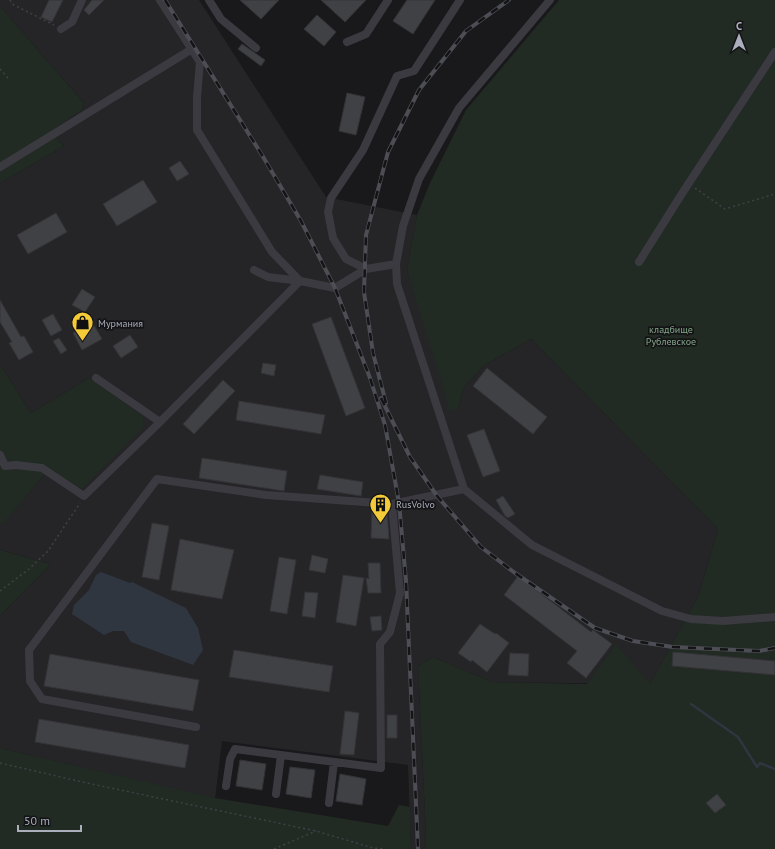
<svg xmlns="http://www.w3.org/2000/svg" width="775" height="849" font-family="'PT Sans',sans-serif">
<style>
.built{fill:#252528}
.green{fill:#212a23}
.water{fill:#2f3640}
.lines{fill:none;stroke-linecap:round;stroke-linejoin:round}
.stream{stroke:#2f3640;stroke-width:2.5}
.building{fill:#404145;stroke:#343337}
.path{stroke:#404147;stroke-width:1.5;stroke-dasharray:2 3;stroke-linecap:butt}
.minor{stroke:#3a3a40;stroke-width:8}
.rail-casing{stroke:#4d4e55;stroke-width:4}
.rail{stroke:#141416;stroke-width:2.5;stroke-dasharray:8;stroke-linecap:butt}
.labels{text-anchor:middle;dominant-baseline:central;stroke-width:3.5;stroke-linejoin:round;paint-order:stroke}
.poi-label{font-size:10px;fill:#abaebb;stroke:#141416;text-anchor:start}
.park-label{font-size:10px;fill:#82a689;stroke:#141416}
</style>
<rect width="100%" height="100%" fill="#19191b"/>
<path class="built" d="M 0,0 L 199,0 L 326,197 L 417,215 L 407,271 L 458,409 L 463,389 L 483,366 L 531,339 L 718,529 L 699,594 L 650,684 L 492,682 L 433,657 L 418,666 L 426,836 L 425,849 L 411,849 L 408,765 L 222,741 L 215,799 L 0,748 L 0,616 L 51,564 L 0,550 L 0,522 L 3,523 L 49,469 L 89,378 L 31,413 L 0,364 L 0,183 L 64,146 L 51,131 L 82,110 L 84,103 L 0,6 Z"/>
<path class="green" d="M 559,0 L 775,0 L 775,849 L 425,849 L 426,836 L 418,666 L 433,657 L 492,682 L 587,684 L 616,644 L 650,684 L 699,594 L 718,529 L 531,339 L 483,366 L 463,389 L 458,409 L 450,411 L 407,271 L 417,215 L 430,183 L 466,110 Z
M 0,6 L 84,103 L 82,110 L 51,131 L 64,146 L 0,183 Z
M 0,364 L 31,413 L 89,378 L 142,415 L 144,427 L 82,489 L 49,469 L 3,524 L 0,522 Z
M 0,550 L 51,564 L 0,616 Z
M 0,748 L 215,798 L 388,826 L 399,805 L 410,807 L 411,849 L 0,849 Z"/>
<path class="water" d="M 101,572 L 130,583 L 132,582 L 186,608 L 198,628 L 203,650 L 193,665 L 131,642 L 124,631 L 113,631 L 104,635 L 72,614 L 74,605 L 89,590 L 96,575 Z"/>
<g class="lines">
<path class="stream" d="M 691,704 L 738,737 L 757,767 L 760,763 L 775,769"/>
</g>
<path class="building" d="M 49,0 L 63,0 L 52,22 L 41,17 Z
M 92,0 L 104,0 L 89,15 L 84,10 Z
M 240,0 L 279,0 L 261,19 Z
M 321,0 L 366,0 L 345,22 Z
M 407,0 L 435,0 L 413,34 L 393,21 Z
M 317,15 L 336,32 L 324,46 L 304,29 Z
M 242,44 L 265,60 L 261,66 L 238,49 Z
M 347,93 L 365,97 L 356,135 L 339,131 Z
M 180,161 L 189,174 L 177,181 L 169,168 Z
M 143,180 L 157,202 L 117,226 L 103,204 Z
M 56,213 L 67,232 L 28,254 L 17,235 Z
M 82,289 L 95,297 L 85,312 L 72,305 Z
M 0,300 L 21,337 L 24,336 L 33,352 L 19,360 L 9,343 L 12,342 L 0,322 Z
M 53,314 L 62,330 L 51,336 L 42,320 Z
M 331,317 L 365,408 L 346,416 L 312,324 Z
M 92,322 L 102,339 L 82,350 L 73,333 Z
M 130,335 L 138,347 L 121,358 L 113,346 Z
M 59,338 L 67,350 L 61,354 L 53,341 Z
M 263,363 L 276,365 L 274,376 L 261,373 Z
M 487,368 L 547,417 L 533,434 L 473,386 Z
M 223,380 L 235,391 L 194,434 L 183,424 Z
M 239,401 L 325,415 L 321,434 L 236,420 Z
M 484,429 L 500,471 L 483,477 L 467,435 Z
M 202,458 L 287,471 L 284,491 L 199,478 Z
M 320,475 L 363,482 L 361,496 L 317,489 Z
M 503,496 L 515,514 L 508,518 L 505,516 L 496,500 Z
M 372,509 L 387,509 L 389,539 L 371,538 Z
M 152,523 L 169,526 L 159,580 L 142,577 Z
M 180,539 L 234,550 L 222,599 L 171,590 Z
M 312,555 L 328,559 L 325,573 L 309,570 Z
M 279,557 L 296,560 L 287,614 L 270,611 Z
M 368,563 L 380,563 L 381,593 L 368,593 L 366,578 L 369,579 Z
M 343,575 L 364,578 L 356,626 L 336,622 Z
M 518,576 L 591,632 L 593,630 L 612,644 L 586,678 L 567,663 L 577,651 L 504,595 Z
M 305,592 L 318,593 L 315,618 L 302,616 Z
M 381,616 L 382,630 L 372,631 L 370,617 Z
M 480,624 L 495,634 L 496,633 L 509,643 L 487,672 L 472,660 L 471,662 L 458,653 Z
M 234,650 L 333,666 L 329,692 L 229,677 Z
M 673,652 L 775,661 L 775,675 L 672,666 Z
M 510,653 L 529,654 L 528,676 L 508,675 Z
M 50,654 L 199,680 L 193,711 L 44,686 Z
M 345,711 L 359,713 L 354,755 L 340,754 Z
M 387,715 L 397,715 L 397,738 L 387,738 Z
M 39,719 L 189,745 L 185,768 L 35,742 Z
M 240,760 L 266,764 L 262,790 L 236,786 Z
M 290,767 L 315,770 L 311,798 L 286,794 Z
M 340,774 L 366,779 L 362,805 L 336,801 Z
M 717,794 L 726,805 L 715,813 L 706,803 Z"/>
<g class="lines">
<path class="path" d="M 10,0 L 12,4 L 54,25
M 0,69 L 8,78
M 695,188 L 725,209 L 775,194
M 0,591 L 29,569 L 48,551 L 80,503
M 0,763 L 87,783 L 316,831 L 373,848 L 385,849
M 274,849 L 316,831"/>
<path class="minor" d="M 160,0 L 200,62 L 197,97 L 197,130 L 272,252 L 300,281 L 268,277 L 254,270
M 209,0 L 221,19 L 256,48
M 550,0 L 459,108 L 419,179 L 403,226 L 396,264 L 397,284 L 464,489 L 532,545 L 662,611 L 691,619 L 723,621 L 775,617
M 61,29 L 72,22 L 82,0
M 347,42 L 366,34 L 388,0
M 0,167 L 192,49
M 639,262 L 683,192 L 775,52
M 366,269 L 346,259 L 333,238 L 328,212 L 331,198 L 363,150 L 397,76 L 414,71 L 460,0
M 96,378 L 160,422
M 0,455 L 5,466 L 16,465 L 42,468 L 84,496 L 160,422 L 300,281 L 335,288 L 366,269 L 396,264
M 196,727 L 42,699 L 30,681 L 29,650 L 157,479 L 266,495 L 392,504 L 464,489
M 226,786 L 230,759 L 235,749 L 381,768 L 380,644 L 390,632 L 400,593 L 392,504
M 276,794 L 281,755
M 329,803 L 334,762"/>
<defs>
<path id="rail" d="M 165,0 L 262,155 L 301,221 L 335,288 L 370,378 L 385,425 L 399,503 L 406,581 L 418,849
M 381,398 L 410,457 L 437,496 L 481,547 L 515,573 L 595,628 L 633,641 L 673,647 L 759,651 L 775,648
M 386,403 L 373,353 L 364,292 L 366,235 L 388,152 L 419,90 L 466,31 L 509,0"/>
</defs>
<use href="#rail" class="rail-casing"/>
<use href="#rail" class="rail"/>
</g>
<defs>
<symbol id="shop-pin" viewBox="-11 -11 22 30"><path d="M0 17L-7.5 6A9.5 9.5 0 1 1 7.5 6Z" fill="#f4ca38" stroke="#141416"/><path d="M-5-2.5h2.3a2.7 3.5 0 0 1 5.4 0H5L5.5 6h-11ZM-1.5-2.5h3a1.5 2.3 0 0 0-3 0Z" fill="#111"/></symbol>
<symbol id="building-pin" viewBox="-11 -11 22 30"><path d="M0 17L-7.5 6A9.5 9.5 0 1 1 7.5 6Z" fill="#f4ca38" stroke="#141416"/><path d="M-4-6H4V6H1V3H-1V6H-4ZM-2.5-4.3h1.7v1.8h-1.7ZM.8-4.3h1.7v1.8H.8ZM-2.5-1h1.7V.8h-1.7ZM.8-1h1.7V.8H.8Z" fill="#111"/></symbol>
</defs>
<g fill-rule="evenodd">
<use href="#shop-pin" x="70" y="310" width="25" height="34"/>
<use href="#building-pin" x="368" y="492" width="25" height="34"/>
</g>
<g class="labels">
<g class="poi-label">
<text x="98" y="323">Мурмания</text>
<text x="396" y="504">RusVolvo</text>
</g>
<g class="park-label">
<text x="671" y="329">кладбище<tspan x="671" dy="12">Рублевское</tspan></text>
</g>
</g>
<g transform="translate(739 36)" stroke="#141416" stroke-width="3" paint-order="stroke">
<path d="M0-3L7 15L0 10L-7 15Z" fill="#abaebb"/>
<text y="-6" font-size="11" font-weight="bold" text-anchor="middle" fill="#abaebb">С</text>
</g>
<path d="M18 825v6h63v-6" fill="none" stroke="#abaebb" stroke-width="2"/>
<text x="24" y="825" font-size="12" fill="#abaebb" stroke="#141416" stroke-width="3" paint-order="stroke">50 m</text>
</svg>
